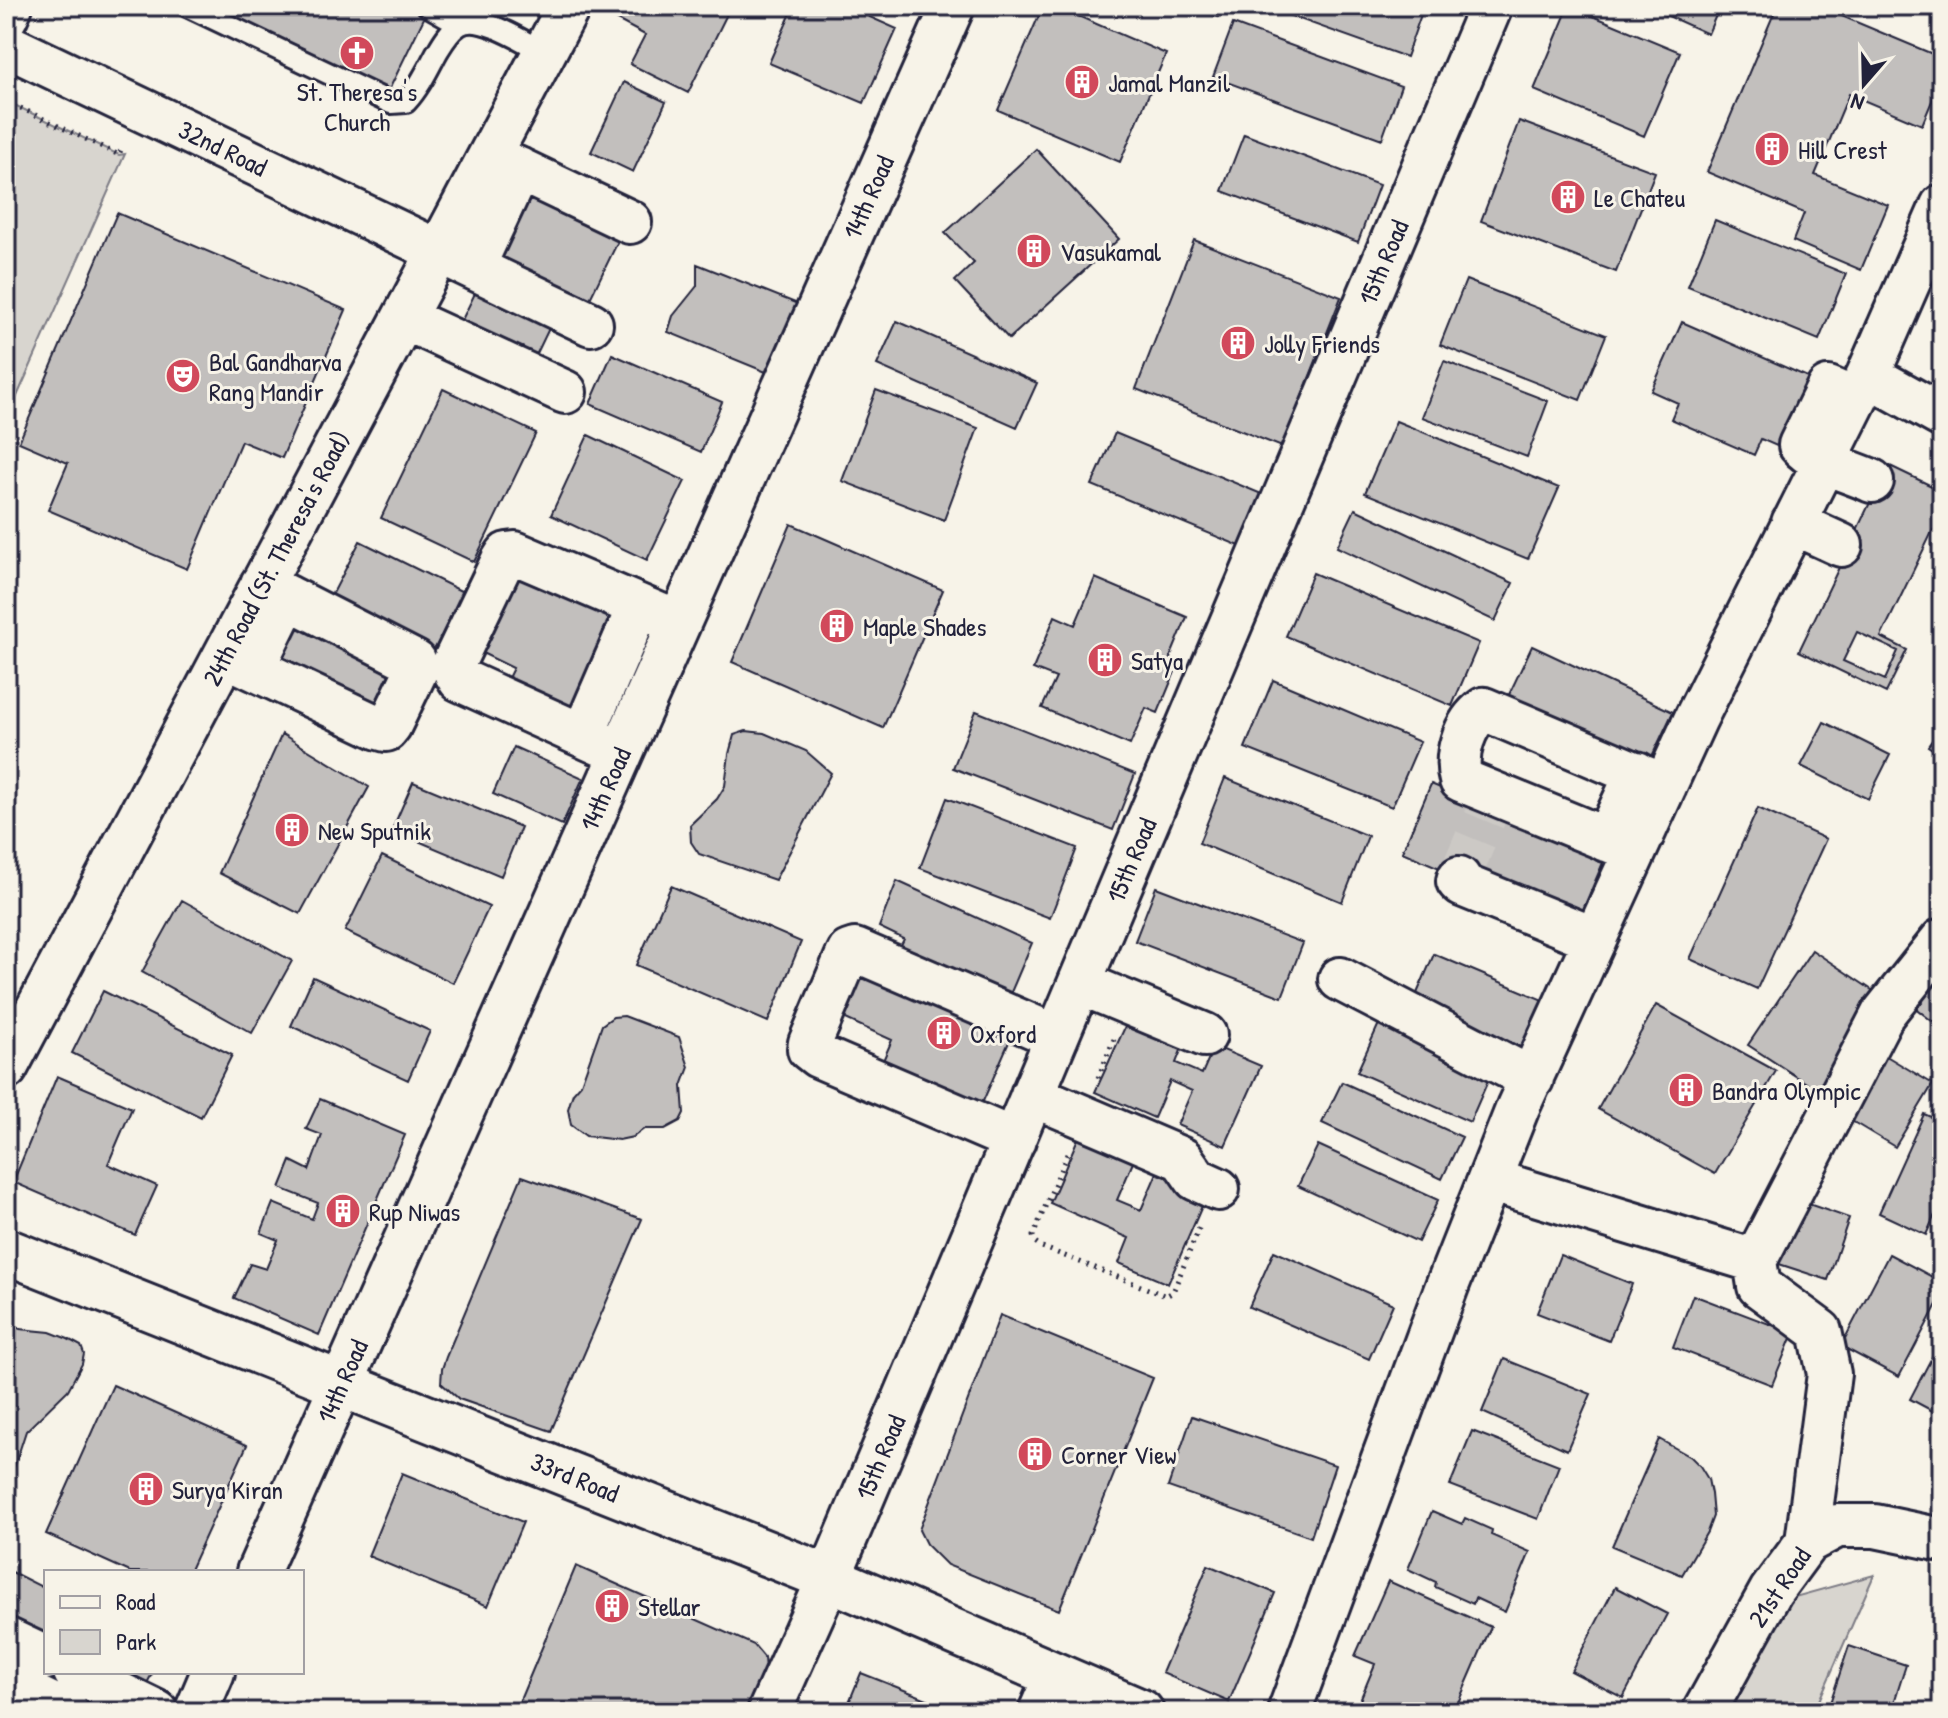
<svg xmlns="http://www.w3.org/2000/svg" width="1948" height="1718" font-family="'Patrick Hand',sans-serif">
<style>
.green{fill:#d8d5cf;stroke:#7d7c85;stroke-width:2}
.building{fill:#c2bfbd;stroke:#22223b;stroke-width:2;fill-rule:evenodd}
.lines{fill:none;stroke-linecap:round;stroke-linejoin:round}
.street-tunnel{stroke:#ccc9c5;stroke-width:42;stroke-dasharray:42 21;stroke-linecap:butt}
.lane-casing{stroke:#22223b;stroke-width:26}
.street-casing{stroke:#22223b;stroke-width:48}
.secondary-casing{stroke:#22223b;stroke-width:50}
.path{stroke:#22223b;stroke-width:5;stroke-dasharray:2 6;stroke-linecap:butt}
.lane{stroke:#f7f3e8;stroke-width:20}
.street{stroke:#f7f3e8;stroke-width:42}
.secondary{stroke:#f7f3e8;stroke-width:44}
.labels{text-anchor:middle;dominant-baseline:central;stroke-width:6;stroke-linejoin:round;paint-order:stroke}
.poi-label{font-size:26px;fill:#22223b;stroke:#f7f3e8;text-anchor:start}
.street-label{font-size:26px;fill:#22223b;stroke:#f7f3e8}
</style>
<rect width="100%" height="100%" fill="#f7f3e8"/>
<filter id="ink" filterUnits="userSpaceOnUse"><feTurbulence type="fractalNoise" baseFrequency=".0125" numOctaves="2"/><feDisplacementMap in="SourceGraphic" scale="16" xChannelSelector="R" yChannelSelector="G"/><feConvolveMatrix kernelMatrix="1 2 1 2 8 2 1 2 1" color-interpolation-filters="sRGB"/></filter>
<g filter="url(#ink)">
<path class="green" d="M 6,101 L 119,155 L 125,154 L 6,421 Z
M 1874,1575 L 1814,1712 L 1720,1712 L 1780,1601 Z"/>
<path class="building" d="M 211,6 L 412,6 L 426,14 L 388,92 Z
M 591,6 L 731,6 L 688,93 L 630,64 L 645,35 Z
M 794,6 L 845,6 L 897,29 L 864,103 L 769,63 Z
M 1043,6 L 1055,6 L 1166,54 L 1120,162 L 998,110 Z
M 1190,6 L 1222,6 L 1218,17 Z
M 1291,6 L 1424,6 L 1406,57 L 1288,15 Z
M 1569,6 L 1680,52 L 1644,136 L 1534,90 Z
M 1646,6 L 1720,6 L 1708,34 Z
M 1777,6 L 1818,6 L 1942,58 L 1942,77 L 1922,125 L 1849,94 L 1815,175 L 1888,205 L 1861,270 L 1793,241 L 1804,213 L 1707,172 Z
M 1233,24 L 1401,86 L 1382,139 L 1213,77 Z
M 624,82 L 666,102 L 633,172 L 591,152 Z
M 1519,121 L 1655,172 L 1616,272 L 1481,221 Z
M 1244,134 L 1379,185 L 1358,242 L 1222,191 Z
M 1036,149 L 1119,239 L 1009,339 L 955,281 L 974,263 L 945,233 Z
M 521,176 L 625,227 L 587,305 L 483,255 Z
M 117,213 L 346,310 L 282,458 L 241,441 L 187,569 L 48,510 L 68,463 L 19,442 Z
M 1715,220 L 1846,274 L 1819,340 L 1688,286 Z
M 1194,240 L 1341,297 L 1282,447 L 1136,389 Z
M 697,264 L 808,308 L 778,377 L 668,332 L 673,316 L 697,286 Z
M 1466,280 L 1606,335 L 1580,400 L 1440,345 Z
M 480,283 L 554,318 L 529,370 L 455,334 Z
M 897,321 L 1037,383 L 1017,427 L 877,365 Z
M 1682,322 L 1819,382 L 1788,451 L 1761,439 L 1754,455 L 1671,419 L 1678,403 L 1651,391 Z
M 612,354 L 722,402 L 701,452 L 590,404 Z
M 1444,361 L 1548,401 L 1527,457 L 1422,417 Z
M 443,389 L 536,433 L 474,562 L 381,518 Z
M 876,390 L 978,428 L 944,520 L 842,481 Z
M 1396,421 L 1559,488 L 1528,559 L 1365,493 Z
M 1115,433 L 1264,495 L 1242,547 L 1092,485 Z
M 588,435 L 685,481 L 647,560 L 551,515 Z
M 1888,465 L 1942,491 L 1942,534 L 1933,530 L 1881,637 L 1907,650 L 1886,693 L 1799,651 ZM 1857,632 L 1898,651 L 1885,680 L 1843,661 Z
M 1355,509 L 1513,583 L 1495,621 L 1337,547 Z
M 791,524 L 943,590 L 883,728 L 732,662 Z
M 360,541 L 463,592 L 433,653 L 329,601 Z
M 522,572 L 623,612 L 569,722 L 502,690 L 513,668 L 474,649 Z
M 1313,573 L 1479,643 L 1452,706 L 1286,636 Z
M 1095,578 L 1187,617 L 1170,658 L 1179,662 L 1158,713 L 1146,708 L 1130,745 L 1042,708 L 1056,678 L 1033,669 L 1055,616 L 1075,625 Z
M 289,606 L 403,665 L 375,721 L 260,662 Z
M 1532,646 L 1673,712 L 1646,769 L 1505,703 Z
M 1273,680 L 1420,742 L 1392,807 L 1245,748 Z
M 976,711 L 1135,774 L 1113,830 L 953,768 Z
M 1824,722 L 1890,755 L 1868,799 L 1801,766 Z
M 1942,726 L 1942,756 L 1928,746 Z
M 746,731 L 764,733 L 806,751 L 831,773 L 775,880 L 699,854 L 691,842 L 690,825 L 717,799 L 725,786 L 729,754 L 734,735 Z
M 282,734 L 369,787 L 300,914 L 219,873 Z
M 514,747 L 583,778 L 562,825 L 493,794 Z
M 1225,778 L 1368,836 L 1342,902 L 1199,843 Z
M 413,782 L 521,827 L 501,876 L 392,830 Z
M 1431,784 L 1605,858 L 1576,926 L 1402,852 Z
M 947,798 L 1077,848 L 1050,918 L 920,868 Z
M 1758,808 L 1826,839 L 1757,989 L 1690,959 Z
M 382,856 L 489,907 L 453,983 L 345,931 Z
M 897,881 L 1032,943 L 1006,1004 L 897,953 L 904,939 L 879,927 Z
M 671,886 L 801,942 L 768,1022 L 636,965 Z
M 1156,887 L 1303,943 L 1282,997 L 1135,941 Z
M 182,900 L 292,961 L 252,1033 L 142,972 Z
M 1812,950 L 1881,996 L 1817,1090 L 1748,1045 Z
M 1942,951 L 1942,1029 L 1904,999 Z
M 1434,954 L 1557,1006 L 1536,1057 L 1412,1005 Z
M 862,958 L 1016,1026 L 977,1115 L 878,1072 L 892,1040 L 837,1015 Z
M 6,971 L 15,976 L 6,995 Z
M 313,977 L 430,1031 L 408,1080 L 291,1026 Z
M 103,991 L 232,1055 L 201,1117 L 72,1053 Z
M 1656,1005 L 1776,1071 L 1715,1174 L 1598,1109 Z
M 1131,1014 L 1186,1038 L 1176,1063 L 1202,1074 L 1214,1046 L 1261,1066 L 1225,1146 L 1177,1125 L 1192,1091 L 1170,1081 L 1154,1118 L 1095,1092 Z
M 624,1016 L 679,1037 L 689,1067 L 682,1086 L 684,1113 L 680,1121 L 665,1129 L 644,1129 L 633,1137 L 619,1140 L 586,1136 L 571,1125 L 568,1109 L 573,1093 L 581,1084 L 602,1025 L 613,1017 Z
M 1382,1017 L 1494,1067 L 1470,1122 L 1357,1072 Z
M 1873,1048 L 1933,1084 L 1895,1147 L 1835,1111 Z
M 57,1076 L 132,1108 L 108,1164 L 157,1186 L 135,1235 L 13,1182 Z
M 1342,1082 L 1462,1137 L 1442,1179 L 1322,1123 Z
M 320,1099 L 405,1135 L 319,1335 L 234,1298 L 250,1264 L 266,1269 L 278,1240 L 261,1233 L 273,1203 L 312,1219 L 318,1203 L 280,1188 L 291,1161 L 309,1170 L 322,1135 L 306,1129 Z
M 1924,1114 L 1942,1122 L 1942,1199 L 1926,1235 L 1879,1213 Z
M 1079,1136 L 1134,1160 L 1117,1200 L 1141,1210 L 1159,1168 L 1209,1190 L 1168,1284 L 1119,1263 L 1129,1238 L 1050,1203 Z
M 1318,1145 L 1438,1200 L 1418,1242 L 1298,1186 Z
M 522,1176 L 642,1219 L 551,1431 L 459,1399 L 441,1383 L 442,1369 L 446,1357 Z
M 1797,1200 L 1849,1218 L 1828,1280 L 1776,1263 Z
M 1274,1251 L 1393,1304 L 1369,1359 L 1249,1307 Z
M 1889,1254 L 1942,1282 L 1942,1295 L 1899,1377 L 1841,1346 Z
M 1560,1255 L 1632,1284 L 1609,1341 L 1537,1313 Z
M 1693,1295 L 1793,1333 L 1772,1385 L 1673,1347 Z
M 1000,1315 L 1153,1378 L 1059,1610 L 947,1565 L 926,1544 L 919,1530 Z
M 6,1321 L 20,1329 L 50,1332 L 68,1339 L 81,1346 L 84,1354 L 82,1364 L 68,1390 L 26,1431 L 10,1480 L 6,1485 Z
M 1942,1338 L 1942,1416 L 1910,1399 Z
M 1504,1359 L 1591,1394 L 1567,1450 L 1482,1412 Z
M 113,1385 L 247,1445 L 189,1572 L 130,1572 L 46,1534 Z
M 1192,1416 L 1335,1465 L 1311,1537 L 1168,1487 Z
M 1472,1431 L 1559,1465 L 1538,1519 L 1450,1485 Z
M 1659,1439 L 1691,1457 L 1700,1466 L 1708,1479 L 1711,1494 L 1713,1516 L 1707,1532 L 1682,1575 L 1612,1546 Z
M 402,1473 L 523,1522 L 488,1606 L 368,1556 Z
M 1432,1511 L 1462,1524 L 1465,1518 L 1492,1530 L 1491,1535 L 1530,1552 L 1505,1612 L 1475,1598 L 1473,1604 L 1435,1587 L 1436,1582 L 1408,1569 Z
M 1208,1565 L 1275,1593 L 1229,1702 L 1162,1673 Z
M 576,1566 L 754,1645 L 764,1657 L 765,1671 L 753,1712 L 515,1712 Z
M 6,1569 L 46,1589 L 46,1637 L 6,1617 Z
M 1388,1581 L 1491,1627 L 1454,1712 L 1355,1712 L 1375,1664 L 1355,1656 Z
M 1615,1587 L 1667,1614 L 1623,1698 L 1571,1671 Z
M 1849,1646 L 1906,1665 L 1891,1712 L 1827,1712 Z
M 116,1672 L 153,1672 L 145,1687 Z
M 861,1673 L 960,1712 L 845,1712 Z"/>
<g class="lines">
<path class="street-tunnel" d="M 1459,878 L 1489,807"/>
<defs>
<path id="lane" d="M 187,6 L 391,103 L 406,102 C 419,88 427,71 436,54 C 442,44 448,32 459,25 C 479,12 526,43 545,53
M 428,6 L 460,24"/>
<path id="street" d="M 6,17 L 11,6
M 6,45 L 591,324
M 491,156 L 630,222
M 477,259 L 519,169
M 404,318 L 565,392
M 1868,375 L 1942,416
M 1855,400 L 1828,388 L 1800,445 C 1812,461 1852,472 1872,481
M 1793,523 L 1841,545
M 225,655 L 379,728 L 386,730 L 390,725 L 415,673 L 415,662 L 262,584
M 253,668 L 288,597
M 583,735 L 639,606
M 621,753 L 460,680 L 455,672 L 455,660 L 502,562 L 507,554 L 515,553 L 679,623
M 1606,840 L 1637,773
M 1635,851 L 1461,780 C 1454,756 1464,723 1484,709 L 1665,786
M 1459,878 L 1458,881 L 1462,885 L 1595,939
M 1340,979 L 1532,1079
M 1080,983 L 1205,1035
M 6,1068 L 569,6
M 1032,1095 L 1182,1159 L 1196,1179 L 1218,1189
M 1014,1140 L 818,1056 L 809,1049 L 810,1043 L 846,958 L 849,952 L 855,950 L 1057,1037
M 1489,1180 L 1755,1261
M 1807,1542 L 1829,1374 L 1820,1331 L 1759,1286 L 1755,1261 L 1883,1014 L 1942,940
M 258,1572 L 953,6
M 6,1639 L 46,1658
M 75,1672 L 157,1712
M 13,1686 L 67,1712
M 196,1712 L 213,1672
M 769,1712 L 829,1578 L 1491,6
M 1040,1712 L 1056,1675
M 1289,1712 L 1447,1286 L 1518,1107 L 1696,718 L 1868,375 L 1942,206
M 1704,1712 L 1771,1591 L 1807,1542 L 1837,1526 L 1875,1526 L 1942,1540"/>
<path id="secondary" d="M 6,1251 L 829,1578 L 1141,1712"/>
</defs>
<use href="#lane" class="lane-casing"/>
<use href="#street" class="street-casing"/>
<use href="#secondary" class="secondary-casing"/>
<path class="path" d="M 6,101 L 119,155 L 123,145
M 1098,1078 L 1114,1039
M 1067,1154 L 1033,1236 L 1035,1242 L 1042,1247 L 1166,1296 L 1173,1292 L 1200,1226"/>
<use href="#lane" class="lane"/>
<use href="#street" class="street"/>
<use href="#secondary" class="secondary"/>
</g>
</g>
<defs>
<symbol id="church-disc" viewBox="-11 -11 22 22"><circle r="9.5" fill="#d1495b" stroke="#f7f3e8"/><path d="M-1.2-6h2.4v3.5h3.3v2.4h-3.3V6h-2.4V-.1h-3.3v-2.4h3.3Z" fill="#fff"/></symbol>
<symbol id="building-disc" viewBox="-11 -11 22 22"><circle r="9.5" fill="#d1495b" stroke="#f7f3e8"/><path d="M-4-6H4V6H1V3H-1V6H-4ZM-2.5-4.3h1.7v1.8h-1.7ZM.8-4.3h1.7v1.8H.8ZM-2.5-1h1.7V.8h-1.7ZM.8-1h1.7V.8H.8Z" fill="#fff"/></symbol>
<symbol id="theatre-disc" viewBox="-11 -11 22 22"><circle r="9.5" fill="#d1495b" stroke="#f7f3e8"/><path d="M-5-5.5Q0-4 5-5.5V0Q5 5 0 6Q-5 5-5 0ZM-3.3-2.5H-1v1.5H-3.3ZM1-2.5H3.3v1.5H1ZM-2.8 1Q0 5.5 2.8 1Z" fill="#fff"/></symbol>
</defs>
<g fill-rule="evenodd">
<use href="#church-disc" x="337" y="33" width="40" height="40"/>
<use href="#building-disc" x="1062" y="62" width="40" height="40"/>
<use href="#building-disc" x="1752" y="129" width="40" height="40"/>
<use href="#building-disc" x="1548" y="177" width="40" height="40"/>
<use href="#building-disc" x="1014" y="231" width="40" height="40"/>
<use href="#building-disc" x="1218" y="323" width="40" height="40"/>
<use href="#theatre-disc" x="163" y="356" width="40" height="40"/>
<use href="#building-disc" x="817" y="606" width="40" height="40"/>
<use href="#building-disc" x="1085" y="640" width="40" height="40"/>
<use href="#building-disc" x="272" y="810" width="40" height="40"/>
<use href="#building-disc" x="924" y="1013" width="40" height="40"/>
<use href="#building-disc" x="1666" y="1070" width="40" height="40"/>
<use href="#building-disc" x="323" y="1191" width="40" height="40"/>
<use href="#building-disc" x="1015" y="1434" width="40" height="40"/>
<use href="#building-disc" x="126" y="1469" width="40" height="40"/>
<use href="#building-disc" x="592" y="1586" width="40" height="40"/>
</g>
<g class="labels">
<g class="poi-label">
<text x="1108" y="82">Jamal Manzil</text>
<text x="357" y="91" text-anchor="middle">St. Theresa's<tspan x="357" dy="30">Church</tspan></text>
<text x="1798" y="149">Hill Crest</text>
<text x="1594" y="197">Le Chateu</text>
<text x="1060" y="251">Vasukamal</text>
<text x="1264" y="343">Jolly Friends</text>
<text x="209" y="361">Bal Gandharva<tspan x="209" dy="30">Rang Mandir</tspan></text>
<text x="863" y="626">Maple Shades</text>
<text x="1131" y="660">Satya</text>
<text x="318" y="830">New Sputnik</text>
<text x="970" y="1033">Oxford</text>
<text x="1712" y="1090">Bandra Olympic</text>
<text x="369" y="1211">Rup Niwas</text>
<text x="1061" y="1454">Corner View</text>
<text x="172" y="1489">Surya Kiran</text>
<text x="638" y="1606">Stellar</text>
</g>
<g class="street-label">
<text transform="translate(223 148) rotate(26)">32nd Road</text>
<text transform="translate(868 197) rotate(-66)">14th Road</text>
<text transform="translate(1383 262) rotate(-67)">15th Road</text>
<text transform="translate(276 558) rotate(-62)">24th Road (St. Theresa's Road)</text>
<text transform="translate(605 789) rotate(-66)">14th Road</text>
<text transform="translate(1131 860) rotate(-67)">15th Road</text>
<text transform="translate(342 1381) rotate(-66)">14th Road</text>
<text transform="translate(880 1457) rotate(-67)">15th Road</text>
<text transform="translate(575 1477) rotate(22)">33rd Road</text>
<text transform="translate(1779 1587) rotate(-56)">21st Road</text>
</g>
</g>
<rect width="1948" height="1718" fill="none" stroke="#f7f3e8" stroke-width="32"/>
<rect x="16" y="16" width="1916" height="1686" fill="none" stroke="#22223b" stroke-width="3" filter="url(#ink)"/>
<rect x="44" y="1570" width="260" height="104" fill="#f7f3e8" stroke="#a29fa3" stroke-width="2"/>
<rect x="60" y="1596" width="40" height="12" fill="#f7f3e8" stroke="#a29fa3" stroke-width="2"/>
<text x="116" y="1610" font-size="24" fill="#22223b">Road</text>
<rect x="60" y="1630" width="40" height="24" fill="#d8d5cf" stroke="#a29fa3" stroke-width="2"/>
<text x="116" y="1650" font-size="24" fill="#22223b">Park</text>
<g transform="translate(1864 84) rotate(200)" stroke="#f7f3e8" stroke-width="6" paint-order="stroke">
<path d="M0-6L14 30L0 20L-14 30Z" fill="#22223b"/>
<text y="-12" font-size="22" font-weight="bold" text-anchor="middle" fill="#22223b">N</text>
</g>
</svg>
